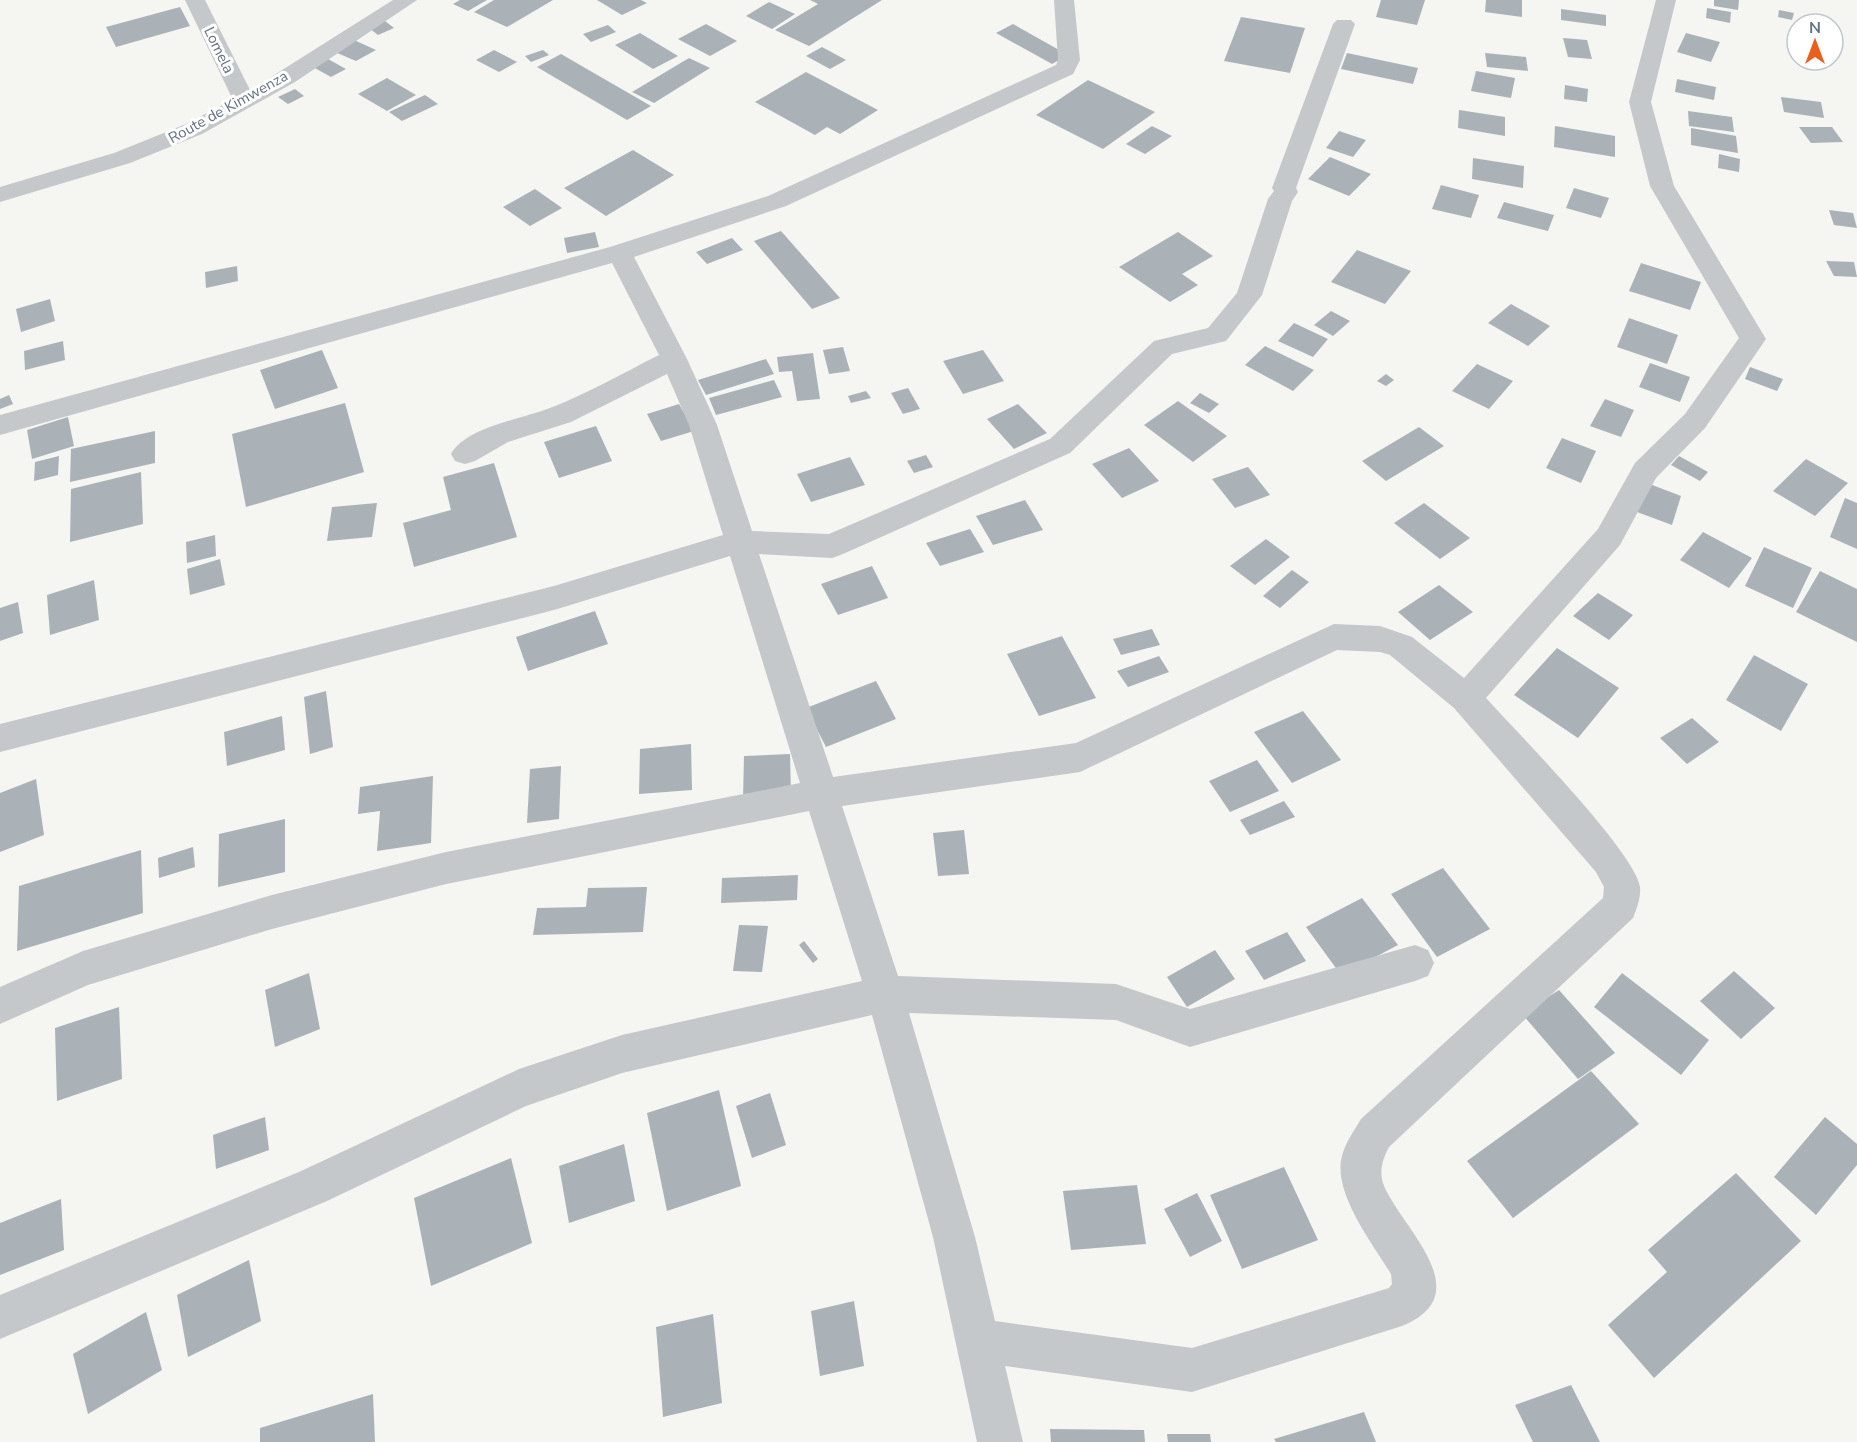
<svg xmlns="http://www.w3.org/2000/svg" width="1857" height="1442" font-family="'Nunito Sans',sans-serif">
<style>
.building{fill:#aab2b8}
.lines{fill:none;stroke-linecap:round;stroke-linejoin:round}
.minor{fill:#c4c8cb;fill-rule:evenodd}
.tertiary{fill:#c4c8cb;fill-rule:evenodd}
.labels{text-anchor:middle;dominant-baseline:central;stroke-width:6;stroke-linejoin:round;paint-order:stroke}
.far-street-label{font-size:15px;fill:#627284;stroke:#fff}
</style>
<rect width="100%" height="100%" fill="#f5f5f1"/>
<path class="building" d="M 460,0 L 487,0 L 468,11 L 453,4 Z
M 494,0 L 553,0 L 507,27 L 474,12 Z
M 597,0 L 641,0 L 647,3 L 622,15 Z
M 810,0 L 882,0 L 809,46 L 775,30 L 818,4 Z
M 1381,0 L 1425,0 L 1417,25 L 1376,17 Z
M 1486,0 L 1522,0 L 1522,17 L 1485,12 Z
M 1714,0 L 1739,0 L 1738,10 L 1714,6 Z
M 769,2 L 795,14 L 772,29 L 746,16 Z
M 180,7 L 190,26 L 116,47 L 106,27 Z
M 1707,8 L 1731,12 L 1730,23 L 1706,18 Z
M 1561,9 L 1606,15 L 1606,26 L 1561,20 Z
M 1779,10 L 1794,13 L 1792,20 L 1778,17 Z
M 1241,17 L 1305,28 L 1290,73 L 1224,61 Z
M 385,21 L 394,28 L 378,35 L 369,28 Z
M 706,24 L 737,41 L 710,56 L 678,39 Z
M 1013,24 L 1068,55 L 1052,64 L 996,33 Z
M 608,25 L 616,32 L 591,42 L 583,34 Z
M 640,33 L 678,56 L 653,69 L 615,45 Z
M 1686,33 L 1720,42 L 1711,62 L 1677,52 Z
M 1563,38 L 1587,40 L 1592,59 L 1568,57 Z
M 354,40 L 376,50 L 356,61 L 335,52 Z
M 822,47 L 846,60 L 830,69 L 806,56 Z
M 494,50 L 517,62 L 499,72 L 476,60 Z
M 543,50 L 549,55 L 531,62 L 525,56 Z
M 1347,53 L 1418,68 L 1413,84 L 1341,69 Z
M 1485,53 L 1526,57 L 1528,71 L 1487,67 Z
M 561,54 L 651,106 L 627,120 L 537,67 Z
M 689,58 L 710,68 L 654,103 L 632,92 Z
M 328,59 L 346,69 L 331,77 L 313,67 Z
M 1476,71 L 1515,78 L 1511,98 L 1471,91 Z
M 806,72 L 878,110 L 840,134 L 827,127 L 815,135 L 755,102 Z
M 387,78 L 416,95 L 387,111 L 358,94 Z
M 1677,79 L 1716,87 L 1714,100 L 1675,92 Z
M 1088,80 L 1155,112 L 1103,149 L 1036,115 Z
M 1565,85 L 1588,89 L 1587,102 L 1564,99 Z
M 295,89 L 304,96 L 288,104 L 278,97 Z
M 425,95 L 438,104 L 402,121 L 389,112 Z
M 1781,97 L 1821,102 L 1824,118 L 1784,112 Z
M 1459,110 L 1505,117 L 1505,136 L 1458,128 Z
M 1688,111 L 1732,117 L 1734,132 L 1689,126 Z
M 1152,126 L 1172,136 L 1145,154 L 1126,144 Z
M 1555,126 L 1615,136 L 1615,157 L 1554,147 Z
M 1799,127 L 1832,127 L 1843,142 L 1811,143 Z
M 1691,128 L 1736,136 L 1738,153 L 1691,145 Z
M 1339,131 L 1366,140 L 1353,157 L 1326,148 Z
M 633,150 L 674,175 L 606,216 L 564,188 Z
M 1719,154 L 1740,159 L 1739,172 L 1718,168 Z
M 1330,157 L 1371,174 L 1349,196 L 1308,179 Z
M 1473,158 L 1524,166 L 1523,188 L 1472,179 Z
M 1441,185 L 1479,195 L 1471,218 L 1432,209 Z
M 1574,188 L 1609,198 L 1601,218 L 1566,208 Z
M 535,189 L 562,208 L 530,226 L 503,207 Z
M 1504,202 L 1554,215 L 1548,231 L 1497,218 Z
M 1829,210 L 1853,213 L 1857,228 L 1834,225 Z
M 781,231 L 840,298 L 812,309 L 754,241 Z
M 595,232 L 599,247 L 567,253 L 564,238 Z
M 1178,232 L 1213,256 L 1182,274 L 1198,285 L 1170,302 L 1119,267 Z
M 732,238 L 743,250 L 707,264 L 696,252 Z
M 1357,250 L 1411,271 L 1385,304 L 1331,282 Z
M 1826,261 L 1854,262 L 1857,277 L 1834,276 Z
M 1641,263 L 1701,282 L 1690,310 L 1629,291 Z
M 237,266 L 238,281 L 206,288 L 205,272 Z
M 50,299 L 55,321 L 21,332 L 16,309 Z
M 1511,304 L 1550,326 L 1528,346 L 1488,323 Z
M 1331,311 L 1350,321 L 1333,336 L 1314,325 Z
M 1629,318 L 1678,335 L 1667,364 L 1617,347 Z
M 1294,323 L 1328,339 L 1313,357 L 1278,341 Z
M 63,341 L 65,360 L 25,370 L 24,351 Z
M 1265,346 L 1314,370 L 1293,391 L 1245,365 Z
M 843,347 L 850,371 L 829,374 L 823,350 Z
M 322,350 L 338,388 L 275,409 L 260,370 Z
M 983,350 L 1004,381 L 963,394 L 943,361 Z
M 813,353 L 820,399 L 797,401 L 792,371 L 779,372 L 777,357 Z
M 766,359 L 774,374 L 706,395 L 698,380 Z
M 1650,363 L 1690,377 L 1680,402 L 1639,387 Z
M 1477,364 L 1513,381 L 1489,409 L 1452,391 Z
M 1750,367 L 1783,379 L 1777,391 L 1745,379 Z
M 1386,374 L 1394,380 L 1386,386 L 1377,381 Z
M 774,380 L 782,397 L 716,415 L 709,398 Z
M 908,388 L 920,409 L 903,414 L 891,393 Z
M 866,391 L 871,398 L 851,403 L 848,396 Z
M 1200,393 L 1219,404 L 1209,413 L 1190,403 Z
M 9,395 L 13,404 L 0,409 L 0,399 Z
M 1605,399 L 1634,410 L 1621,437 L 1590,426 Z
M 1178,401 L 1227,436 L 1193,462 L 1144,425 Z
M 345,403 L 364,472 L 246,507 L 232,434 Z
M 679,404 L 694,431 L 661,441 L 647,414 Z
M 1018,404 L 1047,433 L 1014,449 L 987,419 Z
M 68,417 L 74,446 L 32,459 L 27,430 Z
M 596,426 L 612,461 L 559,478 L 544,442 Z
M 1419,427 L 1444,446 L 1386,481 L 1362,461 Z
M 155,431 L 155,463 L 70,482 L 71,449 Z
M 1562,438 L 1596,451 L 1581,483 L 1546,468 Z
M 1129,448 L 1159,481 L 1122,498 L 1092,464 Z
M 926,455 L 933,467 L 914,473 L 907,461 Z
M 59,456 L 58,475 L 34,481 L 35,462 Z
M 1679,456 L 1708,472 L 1700,481 L 1671,465 Z
M 850,457 L 865,485 L 811,502 L 797,474 Z
M 1806,459 L 1848,483 L 1815,516 L 1773,491 Z
M 494,463 L 517,537 L 414,567 L 403,523 L 451,510 L 443,477 Z
M 1248,467 L 1270,495 L 1235,508 L 1212,479 Z
M 141,472 L 143,524 L 70,542 L 71,489 Z
M 1647,483 L 1681,496 L 1672,525 L 1637,512 Z
M 1845,498 L 1857,503 L 1857,549 L 1830,537 Z
M 1025,500 L 1043,530 L 993,545 L 976,516 Z
M 377,503 L 372,537 L 327,541 L 332,507 Z
M 1424,503 L 1470,538 L 1440,559 L 1394,523 Z
M 970,529 L 984,552 L 940,566 L 926,543 Z
M 1703,532 L 1752,558 L 1729,588 L 1680,560 Z
M 215,535 L 216,556 L 187,563 L 186,542 Z
M 1266,539 L 1290,557 L 1255,585 L 1230,566 Z
M 1764,547 L 1812,568 L 1793,608 L 1745,586 Z
M 220,559 L 225,585 L 190,595 L 187,569 Z
M 872,566 L 888,598 L 838,615 L 821,584 Z
M 1292,570 L 1309,582 L 1280,608 L 1263,596 Z
M 1820,571 L 1857,589 L 1857,642 L 1796,612 Z
M 94,580 L 99,620 L 50,635 L 47,595 Z
M 1439,585 L 1473,612 L 1430,640 L 1398,612 Z
M 1598,593 L 1633,615 L 1609,640 L 1573,616 Z
M 18,602 L 23,633 L 0,641 L 0,608 Z
M 595,611 L 608,644 L 528,671 L 516,637 Z
M 1152,629 L 1160,645 L 1121,655 L 1113,639 Z
M 1062,636 L 1096,698 L 1039,716 L 1007,654 Z
M 1557,648 L 1619,688 L 1578,738 L 1514,695 Z
M 1754,655 L 1808,684 L 1781,731 L 1726,700 Z
M 1159,656 L 1169,672 L 1128,687 L 1117,671 Z
M 876,681 L 896,719 L 826,747 L 806,708 Z
M 326,691 L 333,747 L 310,754 L 304,697 Z
M 1303,711 L 1341,760 L 1292,783 L 1254,732 Z
M 282,716 L 285,750 L 227,766 L 224,732 Z
M 1692,718 L 1719,742 L 1687,764 L 1660,738 Z
M 691,744 L 692,790 L 639,794 L 640,749 Z
M 790,754 L 791,796 L 743,799 L 744,756 Z
M 1257,760 L 1279,791 L 1230,812 L 1209,781 Z
M 561,766 L 559,819 L 527,823 L 530,769 Z
M 433,776 L 431,843 L 377,851 L 380,811 L 358,814 L 360,787 Z
M 36,779 L 44,835 L 0,852 L 0,793 Z
M 1284,801 L 1295,817 L 1250,835 L 1240,820 Z
M 285,819 L 285,872 L 218,887 L 219,834 Z
M 964,830 L 969,874 L 938,876 L 933,833 Z
M 193,847 L 195,867 L 159,878 L 158,858 Z
M 141,850 L 143,913 L 17,951 L 19,886 Z
M 1443,868 L 1490,929 L 1437,957 L 1391,894 Z
M 798,875 L 797,900 L 721,903 L 722,878 Z
M 647,887 L 643,932 L 533,935 L 537,908 L 586,907 L 588,888 Z
M 1362,898 L 1398,945 L 1341,975 L 1306,927 Z
M 739,925 L 768,926 L 762,972 L 733,971 Z
M 1287,932 L 1306,961 L 1264,980 L 1245,951 Z
M 804,941 L 818,959 L 813,963 L 799,945 Z
M 1215,950 L 1235,979 L 1187,1007 L 1167,977 Z
M 1734,971 L 1775,1008 L 1741,1039 L 1700,1001 Z
M 309,973 L 320,1029 L 275,1047 L 265,990 Z
M 1622,973 L 1709,1040 L 1681,1075 L 1594,1007 Z
M 1559,990 L 1615,1053 L 1578,1079 L 1522,1014 Z
M 119,1007 L 122,1079 L 57,1101 L 55,1028 Z
M 1591,1071 L 1639,1124 L 1513,1218 L 1467,1161 Z
M 719,1090 L 741,1186 L 667,1211 L 647,1113 Z
M 770,1093 L 786,1145 L 752,1158 L 736,1106 Z
M 265,1117 L 269,1150 L 216,1169 L 213,1135 Z
M 1825,1117 L 1857,1144 L 1857,1165 L 1816,1215 L 1774,1177 Z
M 624,1144 L 635,1201 L 569,1223 L 559,1166 Z
M 511,1158 L 532,1243 L 431,1286 L 414,1198 Z
M 1284,1167 L 1318,1240 L 1242,1269 L 1210,1195 Z
M 1736,1173 L 1801,1241 L 1654,1378 L 1608,1325 L 1667,1272 L 1648,1250 Z
M 1137,1185 L 1146,1244 L 1071,1250 L 1063,1191 Z
M 1197,1193 L 1222,1241 L 1190,1257 L 1164,1209 Z
M 61,1199 L 64,1250 L 0,1275 L 0,1223 Z
M 249,1260 L 261,1321 L 188,1357 L 177,1295 Z
M 854,1301 L 864,1366 L 820,1376 L 811,1311 Z
M 146,1312 L 162,1370 L 88,1414 L 73,1354 Z
M 713,1314 L 722,1403 L 663,1417 L 656,1327 Z
M 1571,1385 L 1600,1442 L 1533,1442 L 1515,1405 Z
M 373,1394 L 375,1442 L 260,1442 L 260,1428 Z
M 1364,1412 L 1376,1442 L 1276,1442 L 1274,1439 Z
M 1050,1429 L 1144,1430 L 1145,1442 L 1051,1442 Z
M 1167,1434 L 1210,1434 L 1211,1442 L 1168,1442 Z"/>
<g class="lines">
<path class="minor" d="M 185,0 L 205,0 L 255,100 L 252,105 L 236,105 L 233,100 Z
M 1054,0 L 1074,0 L 1080,60 L 1073,74 L 786,206 L 634,257 L 687,359 L 717,425 L 752,531 L 829,534 L 1050,439 L 1154,341 L 1208,328 L 1237,293 L 1268,199 L 1274,191 L 1272,188 L 1333,24 L 1337,20 L 1351,20 L 1355,24 L 1296,188 L 1298,192 L 1292,201 L 1262,295 L 1226,341 L 1172,354 L 1070,453 L 843,554 L 832,558 L 759,554 L 833,777 L 1076,743 L 1334,624 L 1380,626 L 1412,637 L 1464,678 L 1598,529 L 1635,463 L 1685,414 L 1739,338 L 1650,186 L 1629,102 L 1656,0 L 1676,0 L 1651,102 L 1674,186 L 1766,339 L 1705,428 L 1656,478 L 1620,545 L 1486,698 C 1515,730 1636,853 1640,887 C 1641,897 1637,908 1633,918 L 1389,1147 C 1383,1158 1379,1170 1383,1183 C 1397,1224 1483,1293 1402,1326 L 1192,1392 L 1005,1366 L 1023,1442 L 977,1442 L 933,1237 L 872,1015 L 622,1073 L 526,1106 L 327,1201 L 0,1339 L 0,1295 L 299,1172 L 519,1069 L 622,1035 L 862,981 L 809,811 L 446,884 L 272,929 L 88,985 L 0,1024 L 0,987 L 83,951 L 272,895 L 446,852 L 800,783 L 730,556 L 554,610 L 0,752 L 0,724 L 554,586 L 723,535 L 689,425 L 667,374 L 571,422 L 508,442 L 475,461 L 465,464 L 455,461 L 451,454 C 466,427 522,419 550,408 C 587,394 623,373 659,355 L 612,263 L 0,435 L 0,415 L 610,247 L 768,196 L 1056,65 L 1058,60 ZM 1337,650 L 1380,652 L 1390,655 L 1454,708 L 1596,872 L 1604,887 L 1603,898 L 1361,1119 C 1354,1131 1345,1143 1342,1156 C 1332,1192 1373,1244 1391,1274 L 1392,1284 L 1389,1288 L 1192,1348 L 995,1321 L 975,1237 L 909,1013 L 1116,1020 L 1190,1047 L 1415,981 L 1428,976 L 1434,963 L 1428,950 L 1415,945 L 1190,1009 L 1116,984 L 898,976 L 842,806 L 1080,772 Z"/>
<path class="tertiary" d="M 393,0 L 417,0 L 295,82 L 202,134 L 130,163 L 0,202 L 0,187 L 114,153 L 186,124 L 249,91 Z"/>
</g>
<g class="labels">
<g class="far-street-label">
<text transform="translate(219 50) rotate(64)">Lomela</text>
<text transform="translate(228 107) rotate(-29)">Route de Kimwenza</text>
</g>
</g>
<g transform="translate(1815 42)"><circle r="28" fill="#ffffff" stroke="#c0c7ce" stroke-width="1.5"/>
<path d="M0-4.5L10 22L0 15L-10 22Z" fill="#ec5e1b"/>
<text y="-9" font-size="16" font-weight="bold" text-anchor="middle" fill="#627284">N</text>
</g>
</svg>
